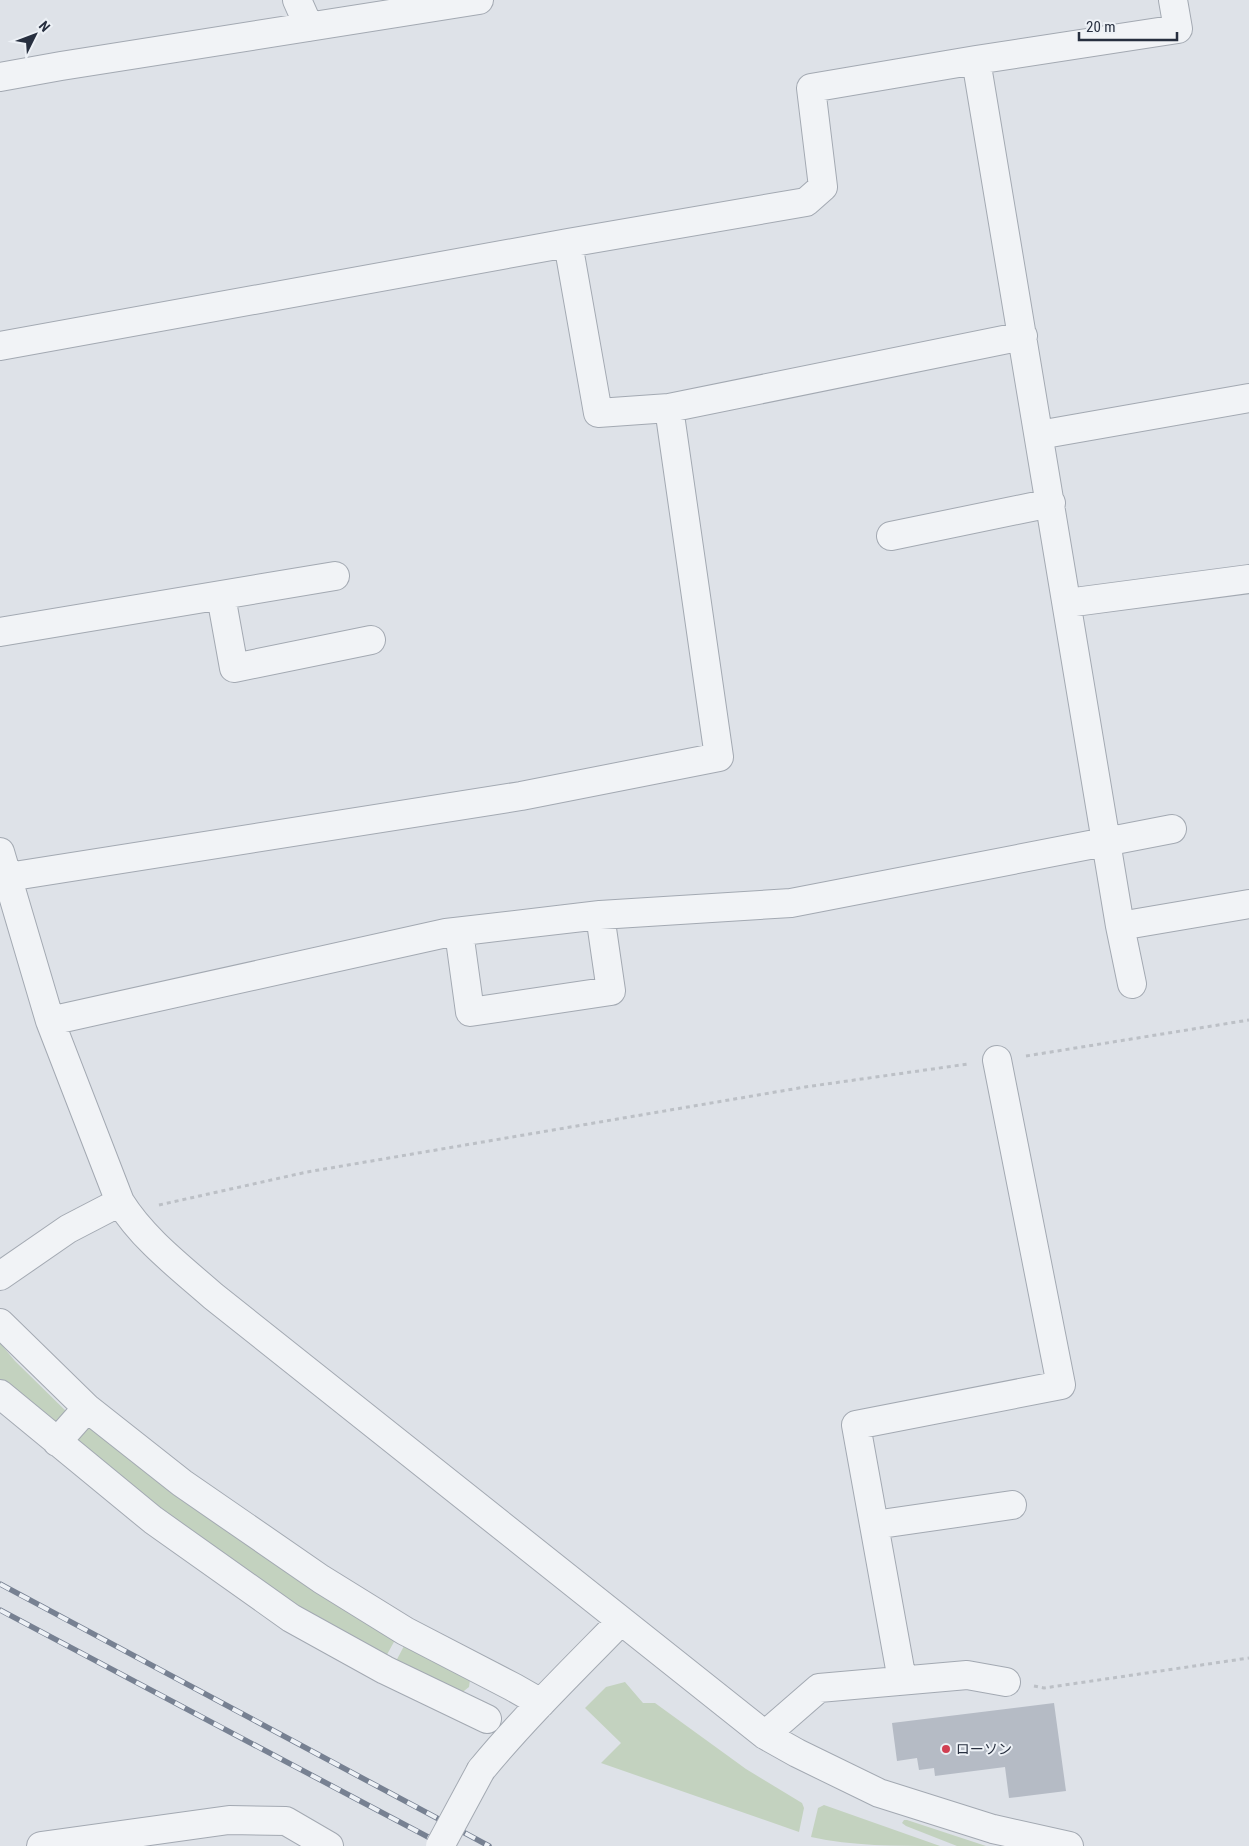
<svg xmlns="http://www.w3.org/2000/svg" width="1249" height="1846" font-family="'Roboto Condensed','Noto Sans JP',sans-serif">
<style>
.green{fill:#c3d2bf}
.building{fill:#b5bbc5}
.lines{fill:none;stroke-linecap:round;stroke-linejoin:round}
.minor-casing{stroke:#a3a9b2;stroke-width:30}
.path{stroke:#bcc0c6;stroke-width:3;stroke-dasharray:4 4;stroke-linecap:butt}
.minor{stroke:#f1f3f6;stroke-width:28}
.rail-casing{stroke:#778192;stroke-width:5.5}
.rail{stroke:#edf1f6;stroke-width:4;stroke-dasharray:11;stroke-linecap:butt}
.minor-bridge-casing{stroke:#a3a9b2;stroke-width:30;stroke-linecap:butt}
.minor-bridge{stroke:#f1f3f6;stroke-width:28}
.poi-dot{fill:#d13f52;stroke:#edf1f6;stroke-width:2}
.labels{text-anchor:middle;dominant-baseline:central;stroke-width:4;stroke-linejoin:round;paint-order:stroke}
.poi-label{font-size:14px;fill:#272f3f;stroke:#edf1f6;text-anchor:start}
</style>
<rect width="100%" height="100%" fill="#dee2e8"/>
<path class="green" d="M 0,1343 L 15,1361 L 70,1415 L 56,1429 L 0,1385 Z
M 84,1423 L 174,1495 L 312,1589 L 395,1640 L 384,1660 L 296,1611 L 70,1442 Z
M 404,1646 L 470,1680 L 469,1687 L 460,1694 L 394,1665 Z
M 625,1682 L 643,1703 L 655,1703 L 746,1769 L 802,1803 L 804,1808 L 799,1832 L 601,1763 L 621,1743 L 585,1708 L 606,1687 Z
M 824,1805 L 940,1846 C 897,1846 851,1846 811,1837 L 818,1808 Z
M 904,1820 L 907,1820 L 986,1846 L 957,1846 L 906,1826 L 902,1823 Z"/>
<path class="building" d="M 1054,1703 L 1066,1791 L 1009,1798 L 1005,1767 L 935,1776 L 934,1768 L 919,1770 L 917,1758 L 897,1761 L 892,1723 Z"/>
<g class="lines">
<defs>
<path id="minor" d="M 297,0 L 309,27
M 976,60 L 1120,926 L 1132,984
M 0,77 L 61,66 L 479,0
M 568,243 L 598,413 L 669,408 L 1023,336
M 0,346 L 568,243 L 806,202 L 823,187 L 811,88 L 976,60 L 1178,29 L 1173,0
M 1039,435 L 1249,398
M 891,536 L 1051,503
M 221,596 L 234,668 L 371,640
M 1067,603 L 1249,579
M 0,632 L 335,576
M 0,852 L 50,1021 L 120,1202 C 143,1239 180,1267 213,1296 L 765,1735 L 797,1753 L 879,1793 L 993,1829 L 1069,1846
M 8,877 L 521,796 L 719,757 L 669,408
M 1120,926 L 1249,904
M 459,932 L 470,1012 L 611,991 L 600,915
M 50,1021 L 446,933 L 600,915 L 791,903 L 1172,829
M 0,1276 L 68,1229 L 120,1202
M 0,1323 L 87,1408 L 182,1483 L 321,1579 L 405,1631 L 513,1687 L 541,1703
M 0,1394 L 153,1520 L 291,1618 L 385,1670 L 487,1719
M 57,1442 L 87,1408
M 874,1525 L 1012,1505
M 902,1680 L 856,1425 L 1061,1385 L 997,1060
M 765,1735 L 819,1688 L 967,1675 L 1006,1682
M 481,1770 C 524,1718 573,1670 621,1621
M 41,1846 L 229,1820 L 286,1821 L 329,1846"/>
</defs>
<use href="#minor" class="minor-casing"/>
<path class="path" d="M 1026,1056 L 1249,1020
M 159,1205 L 307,1172 L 805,1087 L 968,1064
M 1034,1686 L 1044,1688 L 1249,1658"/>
<use href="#minor" class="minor"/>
<defs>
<path id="rail" d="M 0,1584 L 489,1846
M 0,1610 L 445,1846"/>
</defs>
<use href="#rail" class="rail-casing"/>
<use href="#rail" class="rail"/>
<defs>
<path id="minor-bridge" d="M 440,1846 L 481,1770"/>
</defs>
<use href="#minor-bridge" class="minor-bridge-casing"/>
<use href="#minor-bridge" class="minor-bridge"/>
</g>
<circle class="poi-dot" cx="946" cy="1749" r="5"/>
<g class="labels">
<g class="poi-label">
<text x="956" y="1749">ローソン</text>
</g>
</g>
<g transform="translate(35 35) rotate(48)" stroke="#edf1f6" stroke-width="4" paint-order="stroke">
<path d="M0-4L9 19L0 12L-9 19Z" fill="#272f3f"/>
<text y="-8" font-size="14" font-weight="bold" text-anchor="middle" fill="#272f3f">N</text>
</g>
<path d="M1079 32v8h98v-8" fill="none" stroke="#272f3f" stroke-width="2.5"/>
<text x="1086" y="32" font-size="15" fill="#272f3f" stroke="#edf1f6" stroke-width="4" paint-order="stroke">20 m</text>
</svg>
